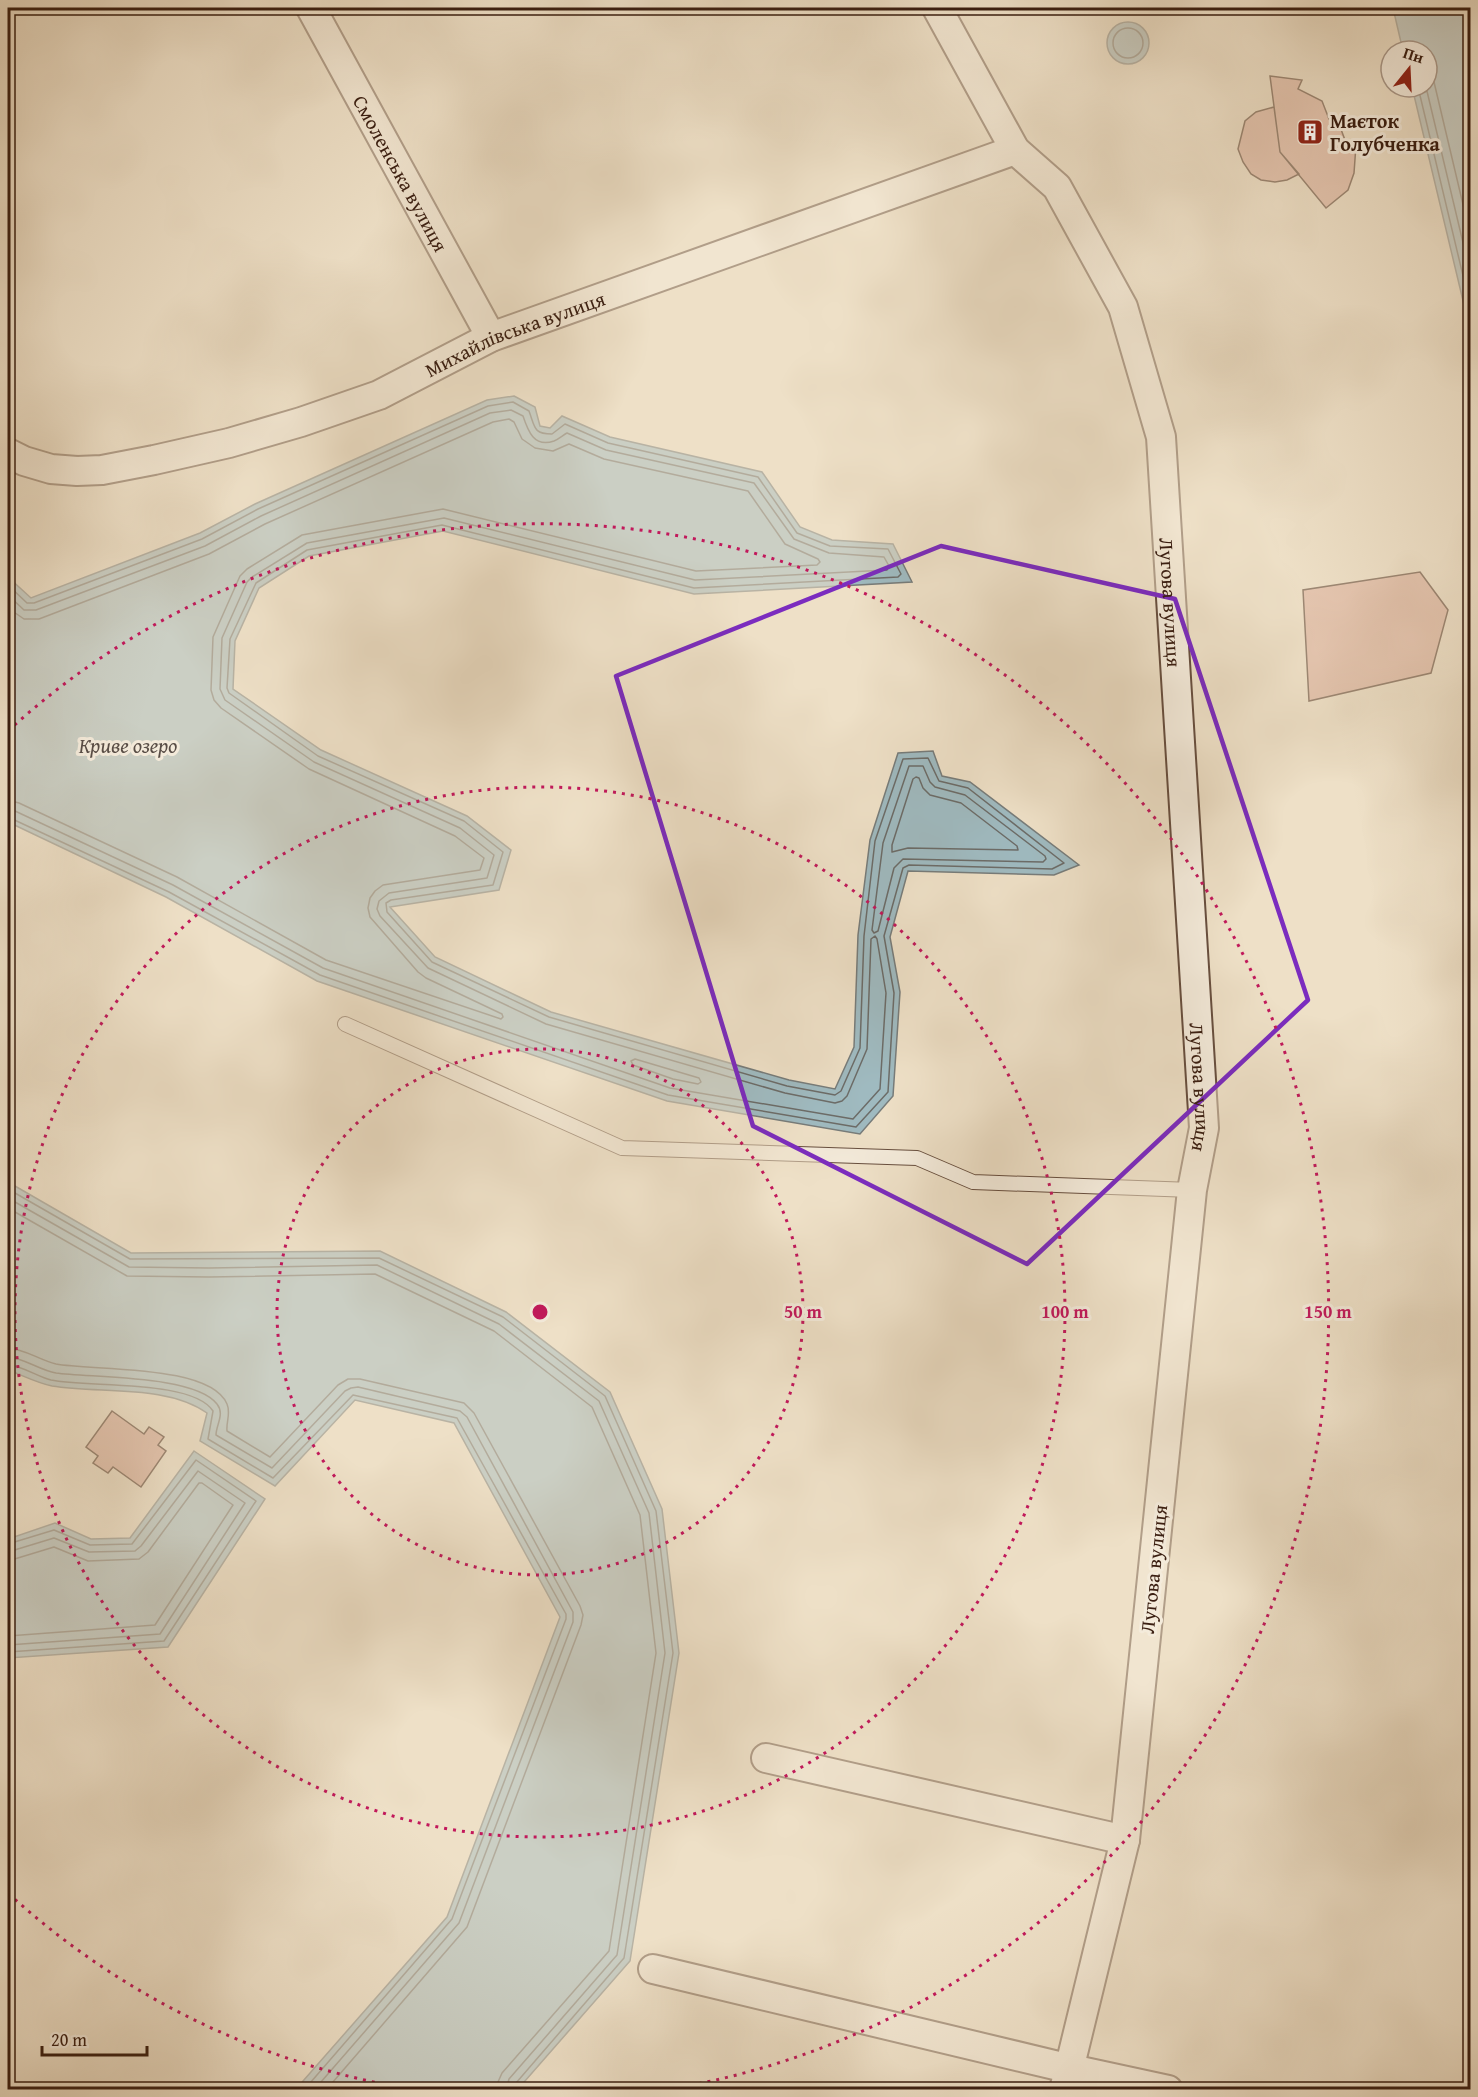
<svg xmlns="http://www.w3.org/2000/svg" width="1478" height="2097" font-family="'Gentium Book Plus',serif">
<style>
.water{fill:#9fbac0;stroke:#777c7a;stroke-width:1.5}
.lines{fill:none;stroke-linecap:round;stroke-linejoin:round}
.shore{stroke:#6c6c68;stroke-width:1.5}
.building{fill:#daa796;stroke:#3a1e11;stroke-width:1.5}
.service-casing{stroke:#674e3e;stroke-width:16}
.minor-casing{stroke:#674e3e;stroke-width:32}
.service{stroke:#f4ebdb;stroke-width:14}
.minor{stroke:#f4ebdb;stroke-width:28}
.marked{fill:none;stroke:#7b2cbf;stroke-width:4.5;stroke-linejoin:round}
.ring{fill:none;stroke:#c2185b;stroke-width:3;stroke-dasharray:3 6}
.labels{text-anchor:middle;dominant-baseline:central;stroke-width:6;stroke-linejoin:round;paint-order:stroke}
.poi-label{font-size:20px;font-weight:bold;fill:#3a1e11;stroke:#f4ebdb;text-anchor:start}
.street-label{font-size:20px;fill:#3a1e11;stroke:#f4ebdb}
.water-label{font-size:21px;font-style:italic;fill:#584d46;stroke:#f4ebdb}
.centre{fill:#c2185b;stroke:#f4ebdb;stroke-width:3}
.ring-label{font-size:18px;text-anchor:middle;font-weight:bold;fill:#c2185b;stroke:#f4ebdb;stroke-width:6;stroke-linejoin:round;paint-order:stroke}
</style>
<rect width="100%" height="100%" fill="#eee0c7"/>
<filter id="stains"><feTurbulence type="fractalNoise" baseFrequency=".00333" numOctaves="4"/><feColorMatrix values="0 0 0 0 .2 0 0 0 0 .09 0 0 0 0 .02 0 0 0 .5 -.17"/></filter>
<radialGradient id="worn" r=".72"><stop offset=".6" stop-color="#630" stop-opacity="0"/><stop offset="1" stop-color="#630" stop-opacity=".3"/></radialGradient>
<path class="water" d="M 1393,8 L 1470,8 L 1470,330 L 1412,87 L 1427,87 L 1427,51 L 1403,51 Z
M1107 43a21 21 0 1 1 42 0a21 21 0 1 1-42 0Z
M 514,396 L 535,407 L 540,426 L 550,428 L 562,416 L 610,437 L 762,472 L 800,527 L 832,540 L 893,544 L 912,582 L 694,594 L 443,531 L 309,556 L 259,588 L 235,641 L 233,689 L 321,750 L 467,816 L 511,850 L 499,890 L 390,907 L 435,957 L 551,1012 L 789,1080 L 835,1089 L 854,1047 L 858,935 L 870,840 L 898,753 L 933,751 L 942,776 L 970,782 L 1079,865 L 1054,875 L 908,871 L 890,937 L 900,992 L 893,1096 L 860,1134 L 667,1101 L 317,981 L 166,897 L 8,822 L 8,577 L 31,598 L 200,533 L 255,504 L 487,400 Z
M 8,1182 L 131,1253 L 380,1251 L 506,1312 L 610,1392 L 662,1509 L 679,1653 L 630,1961 L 518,2089 L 296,2089 L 447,1917 L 560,1617 L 454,1423 L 355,1400 L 275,1486 L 200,1441 L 207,1413 C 166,1384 100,1394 52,1386 C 37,1383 22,1375 8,1370 Z
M 194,1451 L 265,1499 L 168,1647 L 8,1658 L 8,1539 L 55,1523 L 91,1539 L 130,1538 Z"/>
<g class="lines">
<path class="shore" d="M1113 43a15 15 0 1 1 30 0a15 15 0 1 1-30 0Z
M 1427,71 L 1434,82 L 1470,234
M 1418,87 L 1470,305
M 1426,87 L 1470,272
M 8,585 L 27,603 L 34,603 L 202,539 L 258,509 L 488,406 L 513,402 L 529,411 C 535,427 533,434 552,434 L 565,424 L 608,443 L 758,477 L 797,533 L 830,546 L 888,549 L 901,574 L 898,577 L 694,588 L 442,525 L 307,550 L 256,583 L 230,639 L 227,688 L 229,693 L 318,756 L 464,821 L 503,852 L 493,885 L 391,900 L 386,903 L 387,912 L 432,962 L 549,1017 L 787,1086 L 835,1095 L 841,1091 L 860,1048 L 864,936 L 875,841 L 903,759 L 928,758 L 939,781 L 968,788 L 1064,863 L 1052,869 L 909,865 L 903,868 L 884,936 L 894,993 L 888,1092 L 856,1127 L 668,1095 L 320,975 L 169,892 L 8,817
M 8,595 L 24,610 L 36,610 L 205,546 L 261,516 L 490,413 L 511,410 L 523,416 C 528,431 534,448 554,441 C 559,439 563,435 567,433 L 606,450 L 754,483 L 794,539 L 829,553 L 884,557 L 889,566 L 887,570 L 695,580 L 444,518 L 307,543 L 252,577 L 247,582 L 222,638 L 220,689 L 225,700 L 314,762 L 460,828 L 494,855 L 487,878 L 389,893 L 379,901 L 377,909 L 380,916 L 428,968 L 546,1024 L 785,1093 L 835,1103 L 842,1101 L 847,1096 L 867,1049 L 871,939 L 875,936 L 877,939 L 886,993 L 880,1089 L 853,1119 L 670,1088 L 323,968 L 173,885 L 15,811 L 8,809
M 8,608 L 24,619 L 39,619 L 209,554 L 265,524 L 493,422 L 509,419 L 514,422 L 522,439 L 535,448 L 553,451 L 569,444 L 604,459 L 748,491 L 785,544 L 818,559 L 820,562 L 817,565 L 696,571 L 443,509 L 302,535 L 247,569 L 240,576 L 213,637 L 211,690 L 214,700 L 221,708 L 309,769 L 455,836 L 484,858 L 480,870 L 383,885 L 375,891 L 370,898 L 368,908 L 370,917 L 418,972 L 426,978 L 502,1014 L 503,1017 L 501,1019 L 326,960 L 177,877 L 19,803 L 8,800
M 909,766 L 923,766 L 930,782 L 935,787 L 965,795 L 1045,856 L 1046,859 L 1043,862 L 903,859 L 894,868 L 878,931 L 874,933 L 872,930 L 883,843 Z
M 916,777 L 919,778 L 923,788 L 930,795 L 961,803 L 1017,846 L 1018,850 L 908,848 L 892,852 L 892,845 L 913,779 Z
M 635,1059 L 699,1078 L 701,1082 L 698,1084 L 673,1079 L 633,1065 L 631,1061 Z
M 8,1189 L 130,1259 L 379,1258 L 503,1317 L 605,1396 L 656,1511 L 673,1653 L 624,1958 L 516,2083 L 514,2090
M 8,1198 L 129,1267 L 209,1268 L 377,1265 L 499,1324 L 599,1401 L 649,1513 L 665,1653 L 617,1955 L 509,2079 L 506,2090
M 8,1208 L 127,1276 L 209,1277 L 375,1274 L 494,1331 L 592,1407 L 640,1515 L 656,1653 L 609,1951 L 502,2073 L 498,2082 L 497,2090
M 8,1348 C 25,1349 39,1360 56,1364 C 94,1371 210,1364 227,1404 C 231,1413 226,1422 227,1431 L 270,1457 L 338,1385 L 348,1379 L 360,1379 L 464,1403 L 474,1413 L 580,1606 L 583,1615 L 581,1625 L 467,1927 L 326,2090
M 8,1357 C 24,1358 39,1370 56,1373 C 93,1378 195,1375 217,1404 C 225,1414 216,1425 216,1435 L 272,1468 L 345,1391 L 351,1388 L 358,1387 L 460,1411 L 467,1417 L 573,1612 L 573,1622 L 459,1923 L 314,2090
M 8,1365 C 23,1366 36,1376 51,1380 C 88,1388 192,1379 213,1411 L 208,1439 L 273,1478 L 353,1395 L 457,1418 L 566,1614 L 566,1619 L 452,1919 L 304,2090
M 8,1544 L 54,1530 L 90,1545 L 132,1544 L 196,1460 L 256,1501 L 164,1641 L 8,1652
M 8,1552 L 54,1538 L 89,1552 L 135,1551 L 141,1546 L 198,1471 L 245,1503 L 160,1634 L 8,1645
M 8,1561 L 54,1547 L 88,1561 L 139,1559 L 148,1552 L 199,1483 L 202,1483 L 233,1505 L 155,1625 L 8,1636"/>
</g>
<path class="building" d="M 1270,76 L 1302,80 L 1298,89 L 1322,101 L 1329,119 L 1336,116 L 1348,148 L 1356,145 L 1354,173 L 1348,190 L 1326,208 L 1280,152 Z
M 1274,107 L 1280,152 L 1299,174 L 1287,180 L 1275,182 L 1261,180 L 1251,174 L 1243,162 L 1238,149 L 1245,121 L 1256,112 Z
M 1420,572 L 1448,610 L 1431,673 L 1309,701 L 1303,590 Z
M 112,1411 L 144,1434 L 149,1427 L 164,1437 L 158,1445 L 166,1451 L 141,1487 L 113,1467 L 108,1473 L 93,1463 L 98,1456 L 86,1447 Z"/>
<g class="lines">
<defs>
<path id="service" d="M 345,1024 L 622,1148 L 917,1158 L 973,1182 L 1192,1190"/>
<g id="minor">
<path id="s1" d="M 311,8 L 491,337"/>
<path id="s2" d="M 937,8 L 1015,150 L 1057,187 L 1123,307 L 1161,437 L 1204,1128 L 1192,1190 L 1125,1840 L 1064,2090"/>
<path id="s3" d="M 8,453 L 24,461 L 51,469 L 77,471 L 102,470 L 154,460 L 229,443 L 301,422 L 379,395 L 491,337 L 1015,150"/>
<path d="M 766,1758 L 1125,1840"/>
<path d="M 653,1969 L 1067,2068 L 1168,2090"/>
</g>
</defs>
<use href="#service" class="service-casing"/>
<use href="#minor" class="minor-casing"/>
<use href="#service" class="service"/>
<use href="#minor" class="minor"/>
</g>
<path d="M0 0H1478V2097H0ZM 941,546 L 1175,599 L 1308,1000 L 1027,1264 L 753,1126 L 616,676 Z" fill="#eee0c7" fill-opacity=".55" fill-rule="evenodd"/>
<path class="marked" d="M 941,546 L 1175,599 L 1308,1000 L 1027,1264 L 753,1126 L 616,676 Z"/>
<g class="ring">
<circle cx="540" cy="1312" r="263"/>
<circle cx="540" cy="1312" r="525"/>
<path d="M410 2089A788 788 0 0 1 8 1893M8 731A788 788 0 1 1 670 2089"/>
</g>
<defs>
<symbol id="building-square" viewBox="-11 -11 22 22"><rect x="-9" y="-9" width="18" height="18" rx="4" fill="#8f2418" stroke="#f4ebdb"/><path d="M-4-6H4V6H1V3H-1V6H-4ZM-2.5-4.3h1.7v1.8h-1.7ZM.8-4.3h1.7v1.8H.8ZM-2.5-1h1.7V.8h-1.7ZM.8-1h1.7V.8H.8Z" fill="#fff"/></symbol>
</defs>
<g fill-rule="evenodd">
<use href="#building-square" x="1295" y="117" width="30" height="30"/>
</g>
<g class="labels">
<g class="poi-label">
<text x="1330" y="120">Маєток<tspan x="1330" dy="23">Голубченка</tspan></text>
</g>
<g class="street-label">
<text stroke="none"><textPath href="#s1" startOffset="188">Смоленська вулиця</textPath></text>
<text stroke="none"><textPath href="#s3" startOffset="534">Михайлівська вулиця</textPath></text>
<text stroke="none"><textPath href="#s2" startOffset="656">Лугова вулиця</textPath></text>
<text stroke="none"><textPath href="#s2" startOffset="1142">Лугова вулиця</textPath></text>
<text transform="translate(1153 1569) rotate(-84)">Лугова вулиця</text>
</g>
<g class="water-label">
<text x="128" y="745">Криве озеро</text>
</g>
</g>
<circle cx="540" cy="1312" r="9" class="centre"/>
<g class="ring-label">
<text x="803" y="1318">50 m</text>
<text x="1065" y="1318">100 m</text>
<text x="1328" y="1318">150 m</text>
</g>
<rect width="1478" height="2097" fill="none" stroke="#eee0c7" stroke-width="30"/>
<rect x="9" y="9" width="1460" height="2079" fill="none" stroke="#3a1e11" stroke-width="3"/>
<rect x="15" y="15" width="1448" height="2067" fill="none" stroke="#3a1e11" stroke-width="1.5"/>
<g transform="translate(1409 69) rotate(18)"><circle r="28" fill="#f4ebdb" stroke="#aa998a" stroke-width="1.5"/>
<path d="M0-4.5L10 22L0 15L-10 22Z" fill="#8f2418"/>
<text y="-9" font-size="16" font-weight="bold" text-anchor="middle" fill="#3a1e11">Пн</text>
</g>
<path d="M42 2046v9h105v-9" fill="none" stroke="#3a1e11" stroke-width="3"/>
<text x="51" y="2046" font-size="18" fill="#3a1e11" stroke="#f4ebdb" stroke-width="4.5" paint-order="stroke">20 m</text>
<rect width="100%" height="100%" filter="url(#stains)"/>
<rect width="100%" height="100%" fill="url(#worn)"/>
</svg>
